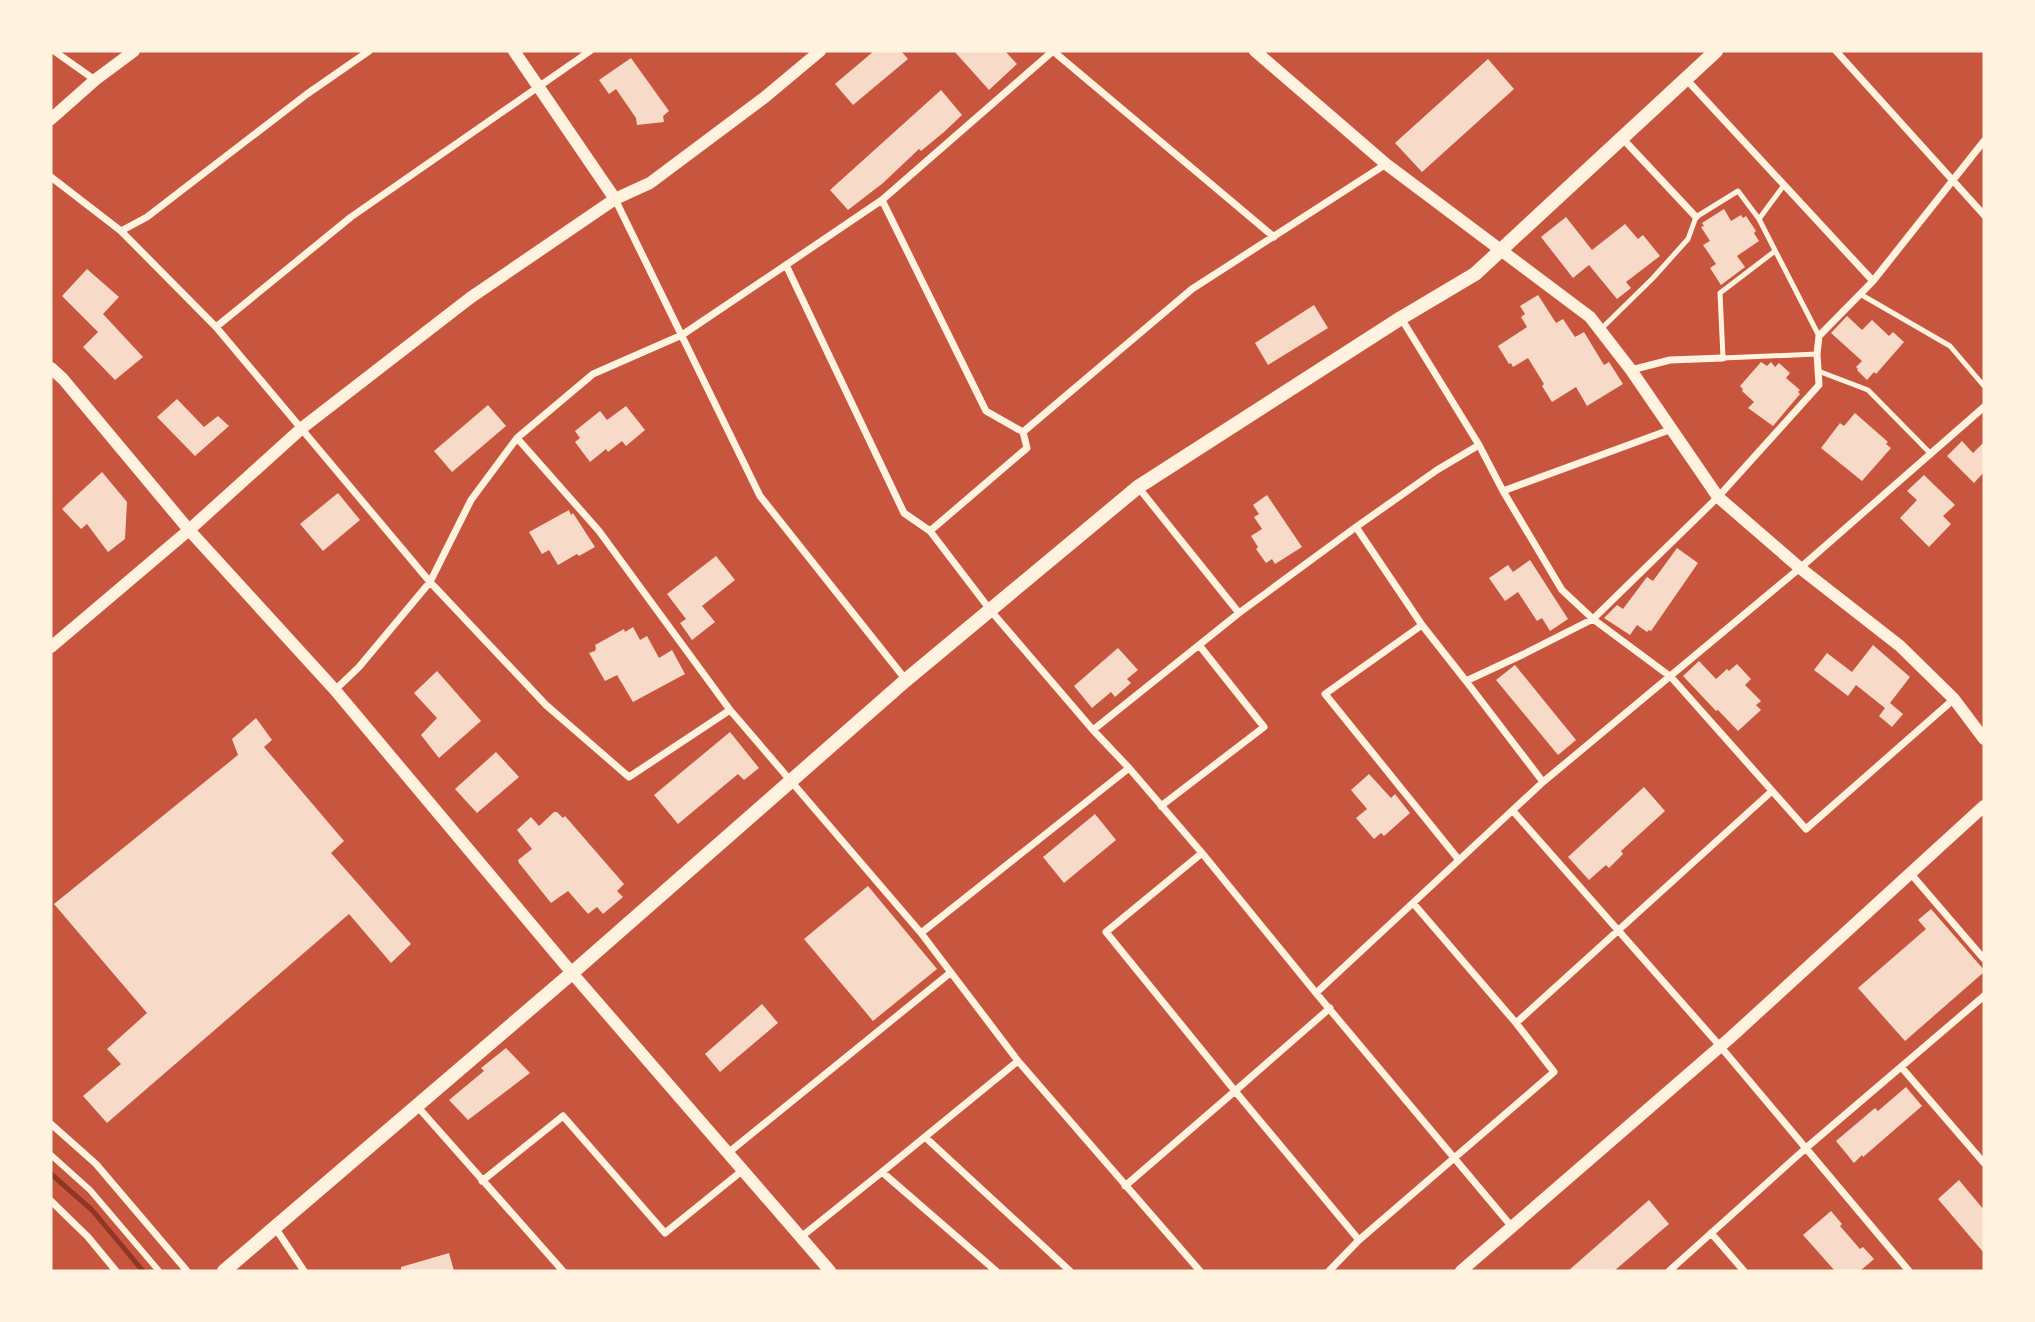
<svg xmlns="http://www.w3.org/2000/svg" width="2035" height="1322" font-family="Manrope,sans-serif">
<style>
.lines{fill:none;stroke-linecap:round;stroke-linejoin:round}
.stream{stroke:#8f3625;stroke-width:5}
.building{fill:#f7dbc8}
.service{stroke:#fff3e0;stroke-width:5}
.pedestrian{stroke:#fff3e0;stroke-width:6}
.minor{stroke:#fff3e0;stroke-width:7}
.tertiary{stroke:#fff3e0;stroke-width:12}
.secondary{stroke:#fff3e0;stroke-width:14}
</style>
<rect width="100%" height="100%" fill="#c8553d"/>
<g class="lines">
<path class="stream" d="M 51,1174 L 92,1210 L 143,1271"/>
</g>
<path class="building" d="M 874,51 L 901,51 L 908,59 L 853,105 L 835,84 Z
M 954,51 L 1005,51 L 1017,64 L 989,90 Z
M 631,58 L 669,111 L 663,116 L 664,122 L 637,125 L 636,118 L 616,89 L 609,94 L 599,80 Z
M 1488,59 L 1514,89 L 1422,172 L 1395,143 Z
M 941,90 L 962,115 L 944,132 L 921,151 L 919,149 L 883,183 L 848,210 L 830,190 Z
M 1724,209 L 1731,221 L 1741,215 L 1743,218 L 1746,216 L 1756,231 L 1754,233 L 1759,241 L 1737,256 L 1745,267 L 1721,285 L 1710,268 L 1716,264 L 1703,245 L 1710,241 L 1701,227 L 1704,226 L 1702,223 Z
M 1566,217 L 1592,250 L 1625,224 L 1638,239 L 1643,235 L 1660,256 L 1626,282 L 1631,288 L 1617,299 L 1589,265 L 1573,278 L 1541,237 Z
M 87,269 L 119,297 L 103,314 L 143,357 L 115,380 L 83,347 L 98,332 L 62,296 Z
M 1538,295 L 1556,323 L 1563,319 L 1575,337 L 1584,332 L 1604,365 L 1609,362 L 1623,384 L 1587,406 L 1576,387 L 1552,402 L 1542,386 L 1544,384 L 1528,358 L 1513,367 L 1511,363 L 1509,364 L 1498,346 L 1527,327 L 1521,317 L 1525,314 L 1520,306 Z
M 1314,305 L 1328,328 L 1268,365 L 1255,343 Z
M 1847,316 L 1862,330 L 1872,320 L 1889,336 L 1893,332 L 1904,342 L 1876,374 L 1874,372 L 1867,380 L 1857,370 L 1858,369 L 1856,367 L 1862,361 L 1831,333 Z
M 1761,362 L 1767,366 L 1771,362 L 1775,367 L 1779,363 L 1790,373 L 1786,378 L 1800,390 L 1798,392 L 1800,394 L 1773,426 L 1748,408 L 1754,402 L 1742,391 L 1743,389 L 1740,386 Z
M 177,399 L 204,427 L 218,416 L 229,426 L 195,456 L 157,417 Z
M 488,405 L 506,426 L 452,472 L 434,451 Z
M 626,406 L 645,430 L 626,446 L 622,441 L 608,452 L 606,449 L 590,462 L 575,442 L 580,438 L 575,431 L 600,411 L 607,420 Z
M 1855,413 L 1888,442 L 1886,444 L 1891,448 L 1862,481 L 1821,448 L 1840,423 L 1844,426 Z
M 1962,441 L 1973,453 L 1984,442 L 1984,472 L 1974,483 L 1947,456 Z
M 102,472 L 127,502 L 125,539 L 108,552 L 87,524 L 81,529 L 62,509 Z
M 1924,475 L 1955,505 L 1943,516 L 1951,524 L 1929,547 L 1900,518 L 1917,500 L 1907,491 Z
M 338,493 L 360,520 L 323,551 L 300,524 Z
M 1267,495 L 1302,547 L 1275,564 L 1272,559 L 1266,563 L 1256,549 L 1258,547 L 1251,536 L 1262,529 L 1254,517 L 1259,514 L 1253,505 Z
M 569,510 L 571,515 L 573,513 L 595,547 L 579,556 L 577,554 L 558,565 L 549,550 L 542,554 L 529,532 Z
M 1677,548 L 1698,563 L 1651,631 L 1649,630 L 1647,632 L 1637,625 L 1630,635 L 1604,618 L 1617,605 L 1623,609 L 1647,577 L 1653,581 Z
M 716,556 L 735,580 L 702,606 L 715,622 L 692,640 L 680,623 L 686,619 L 667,594 Z
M 1530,560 L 1568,619 L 1550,631 L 1542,618 L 1537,621 L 1518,592 L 1505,601 L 1489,578 L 1508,565 L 1513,572 Z
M 633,627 L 640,640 L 647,636 L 659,658 L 672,650 L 685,674 L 633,702 L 617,675 L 605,681 L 589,653 L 595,651 L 596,648 L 595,645 L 624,629 L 625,632 Z
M 1873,645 L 1910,677 L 1890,703 L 1903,714 L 1892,727 L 1879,716 L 1885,708 L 1856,685 L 1848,696 L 1814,670 L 1827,653 L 1852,672 Z
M 1118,648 L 1138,670 L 1127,679 L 1131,683 L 1115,697 L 1111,692 L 1092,708 L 1074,686 Z
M 1699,661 L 1716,679 L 1727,669 L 1729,671 L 1737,664 L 1751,679 L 1745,685 L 1761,701 L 1756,705 L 1761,710 L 1738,731 L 1718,710 L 1716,711 L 1683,676 Z
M 1515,665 L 1576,740 L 1558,755 L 1496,680 Z
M 437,671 L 481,721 L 439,758 L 421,735 L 437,718 L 414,693 Z
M 256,718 L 272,740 L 264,747 L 344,841 L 331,853 L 411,944 L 391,963 L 349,914 L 107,1123 L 83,1096 L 121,1064 L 107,1049 L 147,1013 L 54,904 L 238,755 L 232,739 Z
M 730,732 L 759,768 L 744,780 L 738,774 L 678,824 L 654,795 Z
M 496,752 L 519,777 L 477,813 L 455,789 Z
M 1369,774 L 1391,798 L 1395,794 L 1410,813 L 1384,836 L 1381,833 L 1374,839 L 1356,818 L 1367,809 L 1351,790 Z
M 1644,787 L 1665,811 L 1621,851 L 1623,854 L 1609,868 L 1606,865 L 1589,880 L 1568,857 Z
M 554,812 L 557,812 L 563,818 L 565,816 L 624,884 L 617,891 L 623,897 L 603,914 L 597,907 L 588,914 L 568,891 L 551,903 L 519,863 L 518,860 L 532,849 L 517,830 L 531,817 L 539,826 Z
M 1095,814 L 1116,840 L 1064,883 L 1043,857 Z
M 868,886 L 937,969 L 873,1021 L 804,939 Z
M 1931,909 L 1984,970 L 1984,972 L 1905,1041 L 1858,988 L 1926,929 L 1918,920 Z
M 762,1004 L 778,1023 L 720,1072 L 705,1054 Z
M 506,1048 L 530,1073 L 468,1120 L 449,1100 L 484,1071 L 481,1068 Z
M 1906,1087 L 1922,1106 L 1863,1157 L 1862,1155 L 1854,1163 L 1836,1141 L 1875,1108 L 1878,1111 Z
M 1959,1180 L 1984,1210 L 1984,1253 L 1938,1199 Z
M 1649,1200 L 1669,1224 L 1614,1271 L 1568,1271 Z
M 1831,1211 L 1842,1224 L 1840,1226 L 1860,1249 L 1863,1247 L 1874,1259 L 1860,1271 L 1835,1271 L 1803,1235 Z
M 449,1253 L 454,1271 L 401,1271 L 401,1267 Z"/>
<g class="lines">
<path class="service" d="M 1784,185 L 1759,219 L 1819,336
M 1775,251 L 1720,293 L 1723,358 L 1817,354
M 1860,294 L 1950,346 L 1984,386
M 1600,330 L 1653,278 L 1688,239 L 1696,217 L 1738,191 L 1759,219
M 1818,371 L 1868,390 L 1931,454"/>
<path class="pedestrian" d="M 51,1155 L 90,1190 L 159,1271"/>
<path class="minor" d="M 54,51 L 95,80
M 1053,51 L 1274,237
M 1836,51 L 1984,215
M 1686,79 L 1873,281
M 1622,138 L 1696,217
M 51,177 L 121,231 L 216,327 L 430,582 L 546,705 L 629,777 L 730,710
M 615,199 L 760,496 L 906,680
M 882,200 L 986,411 L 1023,432
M 121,231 L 147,217 L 307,94 L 369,51
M 1401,318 L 1479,445 L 1503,491 L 1562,590 L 1593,619 L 1671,677 L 1806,829 L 1954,699
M 216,327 L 351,217 L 590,51
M 1631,370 L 1670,360 L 1723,358
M 517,438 L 599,531 L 730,710 L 921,933 L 1018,1061 L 1200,1271
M 1138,487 L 1239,613
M 1503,491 L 1672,429
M 1356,527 L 1437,470 L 1479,445
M 930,531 L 1027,448 L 1023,432 L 1192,289 L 1386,164
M 1422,625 L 1325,694 L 1459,860
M 1466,681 L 1543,782
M 335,690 L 359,667 L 430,582 L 471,500 L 517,438 L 593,374 L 682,335 L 786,265
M 1093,730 L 1239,613 L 1356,527 L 1422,625 L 1466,681 L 1524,654 L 1593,619 L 1718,497 L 1819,385 L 1817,354 L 1819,336 L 1873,281 L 1984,141
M 1129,768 L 1202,853 L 1316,993 L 1512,1227
M 1161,806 L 1264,727 L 1199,645
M 1513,811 L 1720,1046 L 1909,1271
M 1911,874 L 1984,959
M 921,933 L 1129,768 L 1093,730 L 991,611 L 930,531 L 904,513 L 786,265 L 882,200 L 1053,51
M 1316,993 L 1543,782 L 1800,568 L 1984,407
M 1330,1008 L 1235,1091 L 1359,1240
M 1516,1023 L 1772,791
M 1902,1068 L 1984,1163
M 417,1106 L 563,1271
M 51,1124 L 96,1164 L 187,1271
M 925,1137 L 1070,1271
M 728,1153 L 950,973
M 882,1172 L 1018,1061
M 482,1181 L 563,1116 L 665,1233 L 743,1170
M 1125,1186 L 1235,1091 L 1106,932 L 1202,853
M 51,1201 L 88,1237 L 116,1271
M 274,1226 L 304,1271
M 1711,1233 L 1744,1271
M 801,1237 L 882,1172 L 996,1271
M 1329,1271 L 1359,1240 L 1554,1072 L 1516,1023 L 1413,903
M 1669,1271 L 1806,1148 L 1984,996"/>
<path class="tertiary" d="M 514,51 L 615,199
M 1255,51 L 1386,164 L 1590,317 L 1631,370 L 1718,497 L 1800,568 L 1900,646 L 1954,699 L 1984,739
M 51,119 L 95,80 L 134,51
M 51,368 L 63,379 L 189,530 L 335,690 L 572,973 L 830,1271
M 51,647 L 189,530 L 302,428 L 470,298 L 615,199 L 650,183 L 765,97 L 820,51
M 1461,1271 L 1730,1038 L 1984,806"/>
<path class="secondary" d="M 224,1271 L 572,973 L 906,680 L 1138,487 L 1401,318 L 1475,274 L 1716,51"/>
</g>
<rect width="2035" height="1322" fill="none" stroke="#fff3e0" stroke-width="105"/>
</svg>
